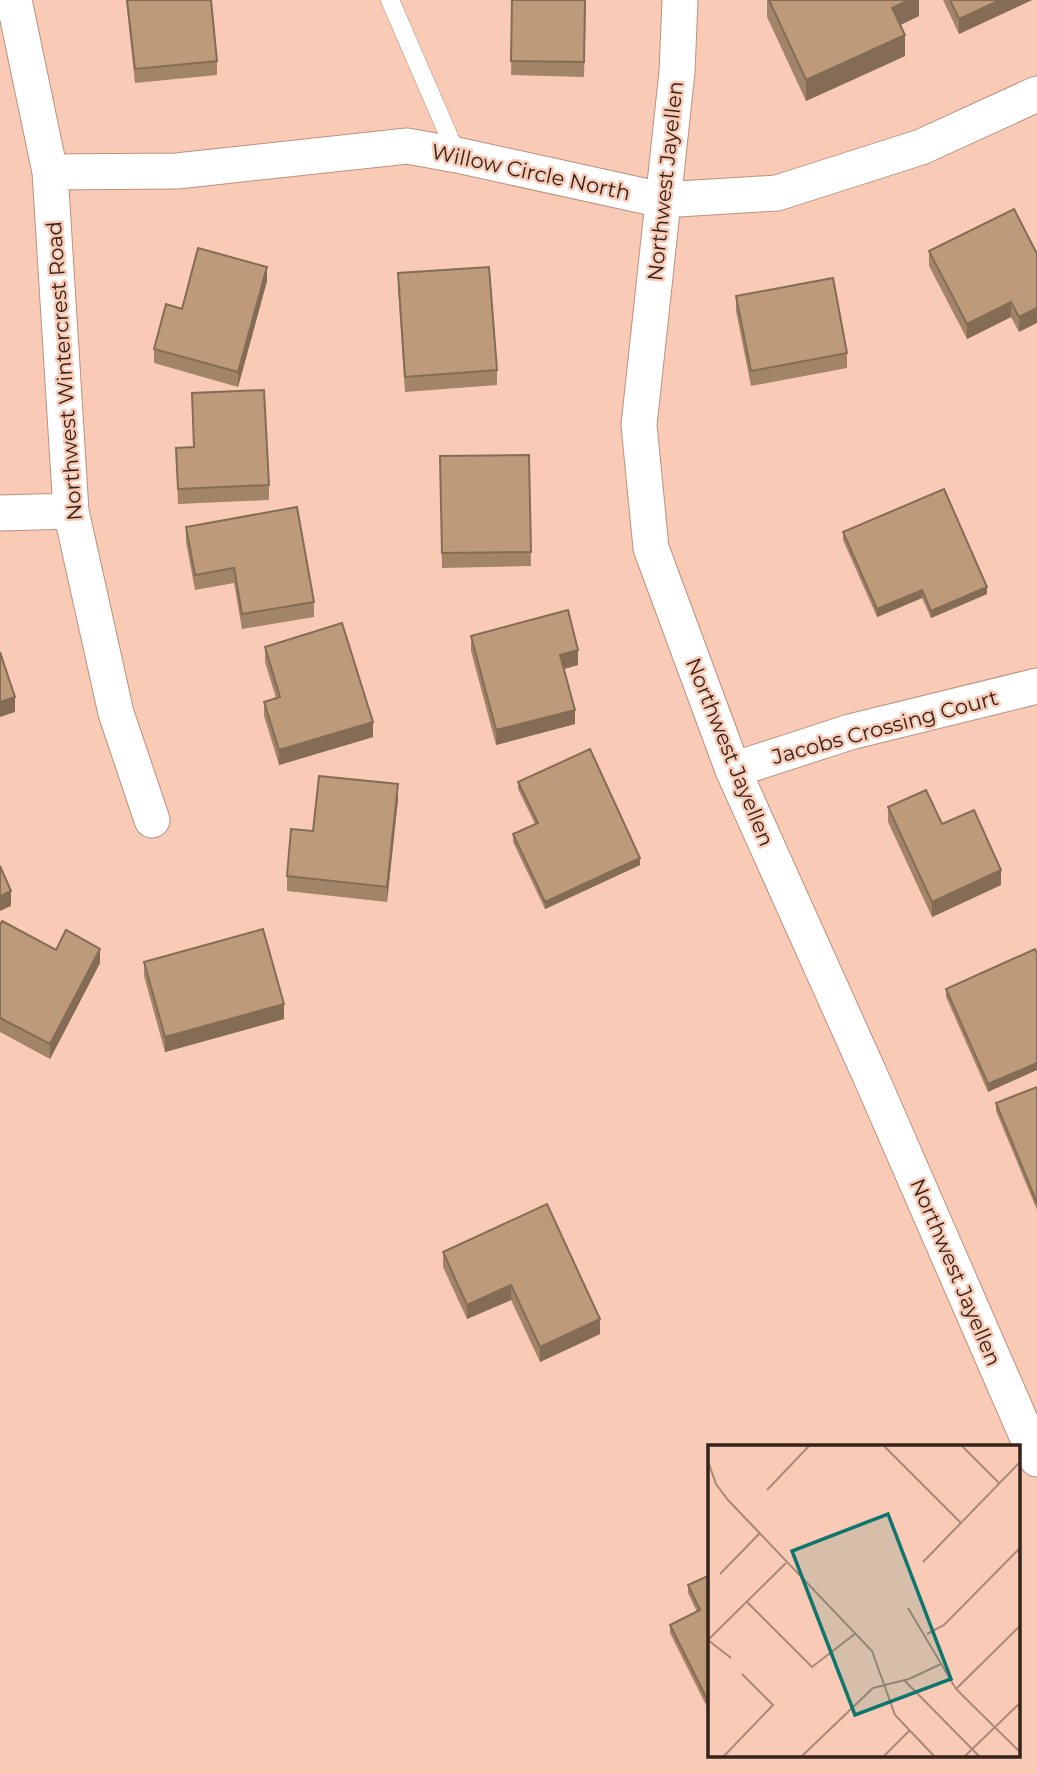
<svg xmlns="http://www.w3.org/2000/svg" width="1037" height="1774" font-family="Montserrat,sans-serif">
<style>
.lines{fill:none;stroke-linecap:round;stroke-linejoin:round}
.lane-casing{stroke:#bc907d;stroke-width:19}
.street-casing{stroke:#bc907d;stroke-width:37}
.lane{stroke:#fff;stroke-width:18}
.street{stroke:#fff;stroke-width:35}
.wall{fill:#a28469}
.shaded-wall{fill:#846c55}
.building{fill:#bc9a7a;stroke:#846c55;stroke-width:2}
.labels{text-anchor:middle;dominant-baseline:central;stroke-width:5;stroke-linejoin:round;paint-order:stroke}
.street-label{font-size:21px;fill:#34231b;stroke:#f9cbb6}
.inset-road{fill:none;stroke:#aa8878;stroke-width:2}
.view{fill:#0f766e;fill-opacity:0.15;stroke:#0f766e;stroke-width:3.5}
.inset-edge{fill:none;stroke:#34231b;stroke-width:3.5}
</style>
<rect width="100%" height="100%" fill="#f9cbb6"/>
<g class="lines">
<defs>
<path id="lane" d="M 390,0 L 457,155"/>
<path id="street" d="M 14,0 L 50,172 L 71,511 L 116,713 L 152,820
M 680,0 L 677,72 L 639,425 L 651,548 L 733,770 L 873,1082 L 1037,1459
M 50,172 L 177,171 L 407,146 L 457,155 L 662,200 L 777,193 L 921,147 L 1037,94
M 0,513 L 71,511
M 733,770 L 850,732 L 1037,686"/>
</defs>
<use href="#lane" class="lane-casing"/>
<use href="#street" class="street-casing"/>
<use href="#lane" class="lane"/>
<use href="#street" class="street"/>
</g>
<path class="wall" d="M 126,0 L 211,0 L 217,61 L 217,75 L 135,83 Z
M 512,0 L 586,0 L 584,77 L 511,75 Z
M 767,0 L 919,0 L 919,16 L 900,25 L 905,56 L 806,101 L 767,17 Z
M 943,0 L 1032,0 L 959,34 Z
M 929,251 L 1037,254 L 1019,332 L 1011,317 L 967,339 L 929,266 Z
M 398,273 L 497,370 L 497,385 L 405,392 L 398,288 Z
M 267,281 L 238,387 L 154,363 L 154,349 L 182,309 Z
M 736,296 L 847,353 L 847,368 L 751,386 L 736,311 Z
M 192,393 L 269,485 L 269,500 L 178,504 L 176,448 L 194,447 Z
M 529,455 L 531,566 L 442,568 L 440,456 Z
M 186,527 L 314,602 L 314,617 L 242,629 L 234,583 L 195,590 L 186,542 Z
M 843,532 L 987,594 L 931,618 L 922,598 L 877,617 L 843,540 Z
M 471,636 L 578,665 L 564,669 L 575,724 L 496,745 L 471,651 Z
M 265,647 L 373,737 L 279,765 L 264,716 L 264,702 L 276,698 L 265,662 Z
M 518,782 L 640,865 L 545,909 L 513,842 L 513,834 L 535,824 L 518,789 Z
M 398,799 L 387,902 L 287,891 L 287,876 L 313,831 Z
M 888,807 L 942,824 L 1001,885 L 932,917 L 888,822 Z
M 0,925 L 56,950 L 100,963 L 50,1059 L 0,1032 Z
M 1035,949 L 988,1092 L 946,997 L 946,989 Z
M 144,962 L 284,1019 L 165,1052 L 144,976 Z
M 1037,1087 L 1037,1210 L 996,1111 L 996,1103 Z
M 547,1204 L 600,1334 L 540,1362 L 511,1300 L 467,1319 L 443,1267 L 443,1252 Z
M 710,1575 L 710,1713 L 670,1633 L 670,1625 L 697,1612 L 688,1593 L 688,1585 Z"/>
<path class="shaded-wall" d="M 909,0 L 919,0 L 919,16 L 892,29 L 892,8 Z
M 1000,0 L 1032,0 L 959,34 L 959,19 Z
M 905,35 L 905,56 L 806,101 L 806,80 Z
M 267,267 L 267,281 L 238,387 L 238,372 Z
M 1011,302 L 1011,317 L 967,339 L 967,324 Z
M 1037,308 L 1037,323 L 1019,332 L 1019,317 Z
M 987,587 L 987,594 L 931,618 L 931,611 Z
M 922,590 L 922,598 L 877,617 L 877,609 Z
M 578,650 L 578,665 L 560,670 L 560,655 Z
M 15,697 L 15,712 L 0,717 L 0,702 Z
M 575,710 L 575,724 L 496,745 L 496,730 Z
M 373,722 L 373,737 L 279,765 L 279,750 Z
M 398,784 L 398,799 L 387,902 L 387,887 Z
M 640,858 L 640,865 L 545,909 L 545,902 Z
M 1001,870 L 1001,885 L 932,917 L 932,902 Z
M 11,891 L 11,906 L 0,911 L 0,896 Z
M 100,949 L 100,963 L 50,1059 L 50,1044 Z
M 284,1004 L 284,1019 L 165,1052 L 165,1037 Z
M 1037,1063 L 1037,1070 L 988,1092 L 988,1084 Z
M 511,1285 L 511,1300 L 467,1319 L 467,1305 Z
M 600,1319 L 600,1334 L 540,1362 L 540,1347 Z"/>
<path class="building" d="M 127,0 L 211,0 L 217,61 L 135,69 Z
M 512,0 L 585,0 L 584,62 L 511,61 Z
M 769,0 L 909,0 L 892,8 L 905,35 L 806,80 Z
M 950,0 L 1000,0 L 959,19 Z
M 1014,209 L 1037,254 L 1037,308 L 1019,317 L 1011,302 L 967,324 L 929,251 Z
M 198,248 L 267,267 L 238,372 L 154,349 L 166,304 L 182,309 Z
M 489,267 L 497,370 L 405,377 L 398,273 Z
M 833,278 L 847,353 L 751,371 L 736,296 Z
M 264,390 L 269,485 L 178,489 L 176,448 L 194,447 L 192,393 Z
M 529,455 L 531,552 L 442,553 L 440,456 Z
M 944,489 L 987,587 L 931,611 L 922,590 L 877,609 L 843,532 Z
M 297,507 L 314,602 L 242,614 L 234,568 L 195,575 L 186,527 Z
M 568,610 L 578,650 L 560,655 L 575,710 L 496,730 L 471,636 Z
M 342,623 L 373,722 L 279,750 L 264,702 L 280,697 L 265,647 Z
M 0,652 L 15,697 L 0,702 Z
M 590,749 L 640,858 L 545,902 L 513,834 L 538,823 L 518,782 Z
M 319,776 L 398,784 L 387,887 L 287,876 L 291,829 L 313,831 Z
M 926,790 L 942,824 L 974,810 L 1001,870 L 932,902 L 888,807 Z
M 0,866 L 11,891 L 0,896 Z
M 2,921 L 56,950 L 66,930 L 100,949 L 50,1044 L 0,1018 L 0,925 Z
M 263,929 L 284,1004 L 165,1037 L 144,962 Z
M 1035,949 L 1037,954 L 1037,1063 L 988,1084 L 946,989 Z
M 1037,1087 L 1037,1203 L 996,1103 Z
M 547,1204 L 600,1319 L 540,1347 L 511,1285 L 467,1305 L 443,1252 Z
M 710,1575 L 710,1705 L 670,1625 L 700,1610 L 688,1585 Z"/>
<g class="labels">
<g class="street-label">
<text transform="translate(531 172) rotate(12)">Willow Circle North</text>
<text transform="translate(665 181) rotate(-84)">Northwest Jayellen</text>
<text transform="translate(64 371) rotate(-94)">Northwest Wintercrest Road</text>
<text transform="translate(885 727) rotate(-15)">Jacobs Crossing Court</text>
<text transform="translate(730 752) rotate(68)">Northwest Jayellen</text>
<text transform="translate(956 1272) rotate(67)">Northwest Jayellen</text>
</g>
</g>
<g transform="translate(708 1445)">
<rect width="312" height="312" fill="#f9cbb6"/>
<path class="inset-road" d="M 176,1 L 253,78M 254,1 L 291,38M 0,16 L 8,39 L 20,55 L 164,206 L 187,270 L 226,311M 59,45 L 101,1M 215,117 L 312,17M 12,129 L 51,89M 39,157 L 104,222 L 148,188M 200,163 L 248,244 L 312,307M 219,189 L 236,180 L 312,103M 0,195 L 78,118M 0,195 L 23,213M 196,235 L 271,311M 248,244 L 312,181M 16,311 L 65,260 L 34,229M 94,311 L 165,243 L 201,234 L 233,219M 176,311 L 201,286M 257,311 L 312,258"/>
<path class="view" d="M 180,69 L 243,234 L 147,270 L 84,106 Z"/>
<rect width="312" height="312" class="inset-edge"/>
</g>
</svg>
